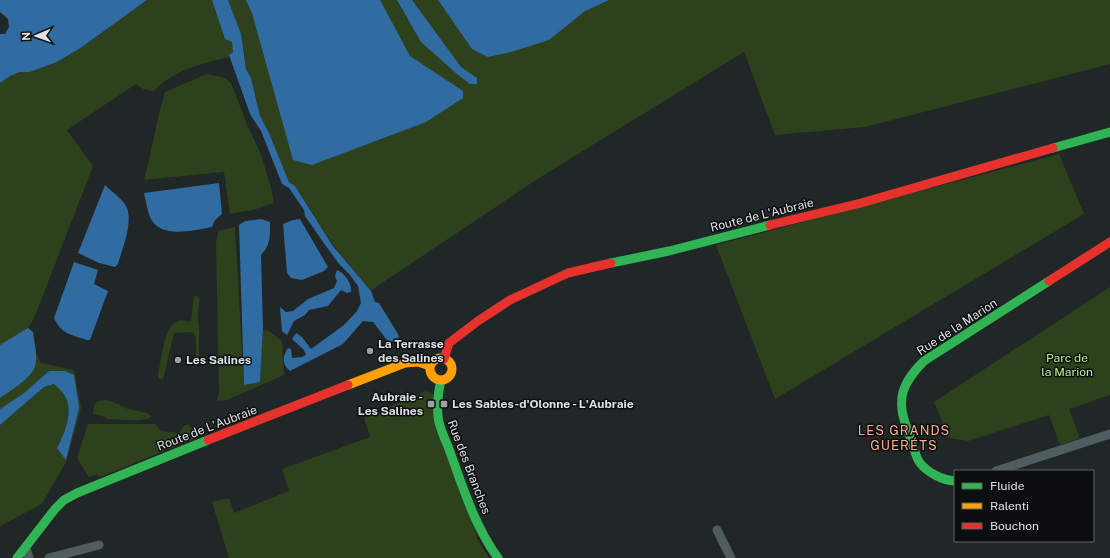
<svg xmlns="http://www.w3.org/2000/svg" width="1110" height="558" font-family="'Public Sans',sans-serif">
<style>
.green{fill:#2d411d}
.water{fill:#306ba1}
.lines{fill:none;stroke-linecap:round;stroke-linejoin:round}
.street{stroke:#505d60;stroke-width:9}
.fast{stroke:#30b455;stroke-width:9}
.slow{stroke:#ff9f0a;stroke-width:9}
.jam{stroke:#e5322d;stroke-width:9}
.poi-dot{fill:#9ca0a0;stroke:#0c0f0f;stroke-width:1.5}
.labels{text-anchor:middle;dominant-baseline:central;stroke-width:3;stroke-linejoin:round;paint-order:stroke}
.street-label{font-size:12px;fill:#dee2e2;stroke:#0c0f0f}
.poi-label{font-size:12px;font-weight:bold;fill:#dee2e2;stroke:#0c0f0f;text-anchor:start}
.park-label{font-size:12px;fill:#baf28b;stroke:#0c0f0f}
.neighbourhood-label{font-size:13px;letter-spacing:1px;fill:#f7ac8b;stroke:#0c0f0f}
</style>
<rect width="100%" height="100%" fill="#212626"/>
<path class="green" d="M 147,0 L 1110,0 L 1110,64 L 865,127 L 775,135 L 744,52 L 539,178 L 376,287 L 371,291 L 334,246 L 295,186 L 289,182 L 269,133 L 260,116 L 251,78 L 246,69 L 244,53 C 213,62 177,66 154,91 L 143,89 L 136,84 L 67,130 L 93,166 L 40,303 L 33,320 L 28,328 L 33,332 L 36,353 L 41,363 L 74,370 L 81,408 L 66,462 L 42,504 L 0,526 L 0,425 L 44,387 L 54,384 C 60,389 67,396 68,405 C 71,418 63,436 57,448 L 66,459 L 79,408 L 49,371 L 24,393 L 0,409 L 0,83 L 10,76 L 20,72 L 30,72 L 57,62 L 82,47 Z
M 207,74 L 225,78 L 231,83 L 248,127 L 261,154 L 272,191 L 274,203 L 253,210 L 230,214 L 224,172 L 144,180 C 152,151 156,121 165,92 Z
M 1059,154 L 1084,214 L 775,399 L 716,245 Z
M 235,227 L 244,385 L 260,382 L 263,330 L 269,331 L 282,341 L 284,375 L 227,400 L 217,401 L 219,392 L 216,243 L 218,231 Z
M 1110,287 L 1110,395 L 1069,409 L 1080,438 L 1060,445 L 1049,415 L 968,441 L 949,438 L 934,402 Z
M 194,295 L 199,297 C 200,304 196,319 199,324 L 199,356 L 196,357 L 196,338 L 193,332 L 174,333 L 164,376 L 163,379 L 159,379 L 158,377 C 160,365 164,327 176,322 C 181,319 186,321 191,322 Z
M 426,391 L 433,394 L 477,536 L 476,537 L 489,558 L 229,558 L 212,502 L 229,498 L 234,513 L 289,491 L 282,469 L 370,437 L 364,418 Z
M 105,400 L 113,402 L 128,409 L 147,413 L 152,417 C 141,423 120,419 107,419 L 105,417 L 93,414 L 94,405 L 98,401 Z
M 88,424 L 155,424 L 161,431 L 179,433 L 184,426 L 188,424 L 197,435 L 197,438 L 100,477 L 97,475 L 89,477 L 77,458 Z"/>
<path class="water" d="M 0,0 L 147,0 L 82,47 L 57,62 L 30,72 L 20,72 L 10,76 L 0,83 L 0,34 L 5,34 L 9,27 L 8,19 L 0,12 Z
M 212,0 L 228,0 L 241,34 L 246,69 L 251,78 L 260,116 L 269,133 L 289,182 L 295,186 L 333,246 L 371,291 L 375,302 L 379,303 L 398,334 L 399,337 L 397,340 L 390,342 L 387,340 L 373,322 L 363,321 L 343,344 L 290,371 C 282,364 282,357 288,348 L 291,349 L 292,358 L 302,357 L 306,355 L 304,350 L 292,339 L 296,333 L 302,337 L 311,349 L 344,325 L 357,311 L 361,303 L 358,286 L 349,274 L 339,264 L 323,242 L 305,216 L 304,210 L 289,188 L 282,184 L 261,131 L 250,114 L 229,55 L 233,52 L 232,42 L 225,39 Z
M 246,0 L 380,0 L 410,56 L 463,91 L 463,98 L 426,122 L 312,165 L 293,160 L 252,13 Z
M 397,0 L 412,0 L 461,67 L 477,78 L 477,84 L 470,84 L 457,74 L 421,42 Z
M 438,0 L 609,0 L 585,11 L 549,40 L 511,52 L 488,57 L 472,49 Z
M 219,183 L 222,214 L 215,220 L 212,227 C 194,230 160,240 150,217 C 147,210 146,201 144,193 Z
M 105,185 C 112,192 123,199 127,208 C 133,223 122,250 118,264 L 115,267 L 99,263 L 78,253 Z
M 261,219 L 270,222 C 270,235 271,245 261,255 L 263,328 L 260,382 L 244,385 L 239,225 L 245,221 Z
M 300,219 L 328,267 L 324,271 L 302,280 L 291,278 L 287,273 L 283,224 L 293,220 Z
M 74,262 L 98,270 L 94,284 L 108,291 L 90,340 L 87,340 C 72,335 61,334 54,318 Z
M 337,270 C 345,273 352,284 351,292 L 347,293 L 341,290 L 328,306 L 309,310 L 305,315 L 294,321 L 287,335 L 282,331 L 280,307 L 286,312 L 293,311 L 308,299 L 334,288 L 337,281 L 335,276 Z
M 28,328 L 33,332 C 34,342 39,360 34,369 C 28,380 9,392 0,398 L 0,345 Z
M 49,371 L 65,371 L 74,375 L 79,408 L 66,460 L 57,448 C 63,436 71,418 68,405 C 67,396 60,389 54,384 L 44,387 L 0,425 L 0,409 L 24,393 Z"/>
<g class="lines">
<path class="street" d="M 996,471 L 1110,434
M 717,530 L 731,558
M 26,548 L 29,558
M 49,558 L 99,545"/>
<path class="fast" d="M 1053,148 L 1110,132
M 611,263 L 669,251 L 770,225
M 441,380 C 438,392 437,404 438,417 C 439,427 445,439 449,449 C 462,485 475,527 498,558
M 955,481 C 942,480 928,473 920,463 C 916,458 915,451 913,446 C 907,427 898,411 903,392 C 907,379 915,370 924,361 L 1049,281
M 17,558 L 55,509 L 64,500 L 77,493 L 208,440"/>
<path class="slow" d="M430 369a11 11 0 1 1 22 0a11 11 0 1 1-22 0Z
M 348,385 L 405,363 L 418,362 L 430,366"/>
<path class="jam" d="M 770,225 L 861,203 L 1053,148
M 1049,281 L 1110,242
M 444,359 L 449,343 L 478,321 L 510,300 L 568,273 L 611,263
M 208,440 L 348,385"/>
</g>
<g class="poi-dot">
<circle cx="370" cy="351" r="4"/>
<circle cx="178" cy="360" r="4"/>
<rect x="427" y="400" width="8" height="8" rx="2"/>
<rect x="440" y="400" width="8" height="8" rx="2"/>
</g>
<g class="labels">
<g class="street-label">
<text transform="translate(762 215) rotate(-14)">Route de L'Aubraie</text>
<text transform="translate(957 327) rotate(-33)">Rue de la Marion</text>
<text transform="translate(207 428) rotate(-21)">Route de L'Aubraie</text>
<text transform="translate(469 467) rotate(69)">Rue des Branches</text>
</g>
<g class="poi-label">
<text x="378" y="344">La Terrasse<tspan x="378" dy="14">des Salines</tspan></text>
<text x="186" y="360">Les Salines</text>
<text x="423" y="397" text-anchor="end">Aubraie -<tspan x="423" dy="14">Les Salines</tspan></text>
<text x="452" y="404">Les Sables-d'Olonne - L'Aubraie</text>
</g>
<g class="park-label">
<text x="1067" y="358">Parc de<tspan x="1067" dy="14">la Marion</tspan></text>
</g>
<g class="neighbourhood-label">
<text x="904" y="430">LES GRANDS<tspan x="904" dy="15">GUERÉTS</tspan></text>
</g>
</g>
<rect x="954" y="470" width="140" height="72" fill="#0c0f0f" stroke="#606363"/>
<rect x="962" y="483" width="20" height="6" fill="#30b455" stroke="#606363"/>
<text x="990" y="490" font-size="12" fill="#dee2e2">Fluide</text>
<rect x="962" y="503" width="20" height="6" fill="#ff9f0a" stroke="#606363"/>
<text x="990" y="510" font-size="12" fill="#dee2e2">Ralenti</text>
<rect x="962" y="523" width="20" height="6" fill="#e5322d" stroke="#606363"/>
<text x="990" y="530" font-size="12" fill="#dee2e2">Bouchon</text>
<g transform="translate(36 36) rotate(268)" stroke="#0c0f0f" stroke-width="3" paint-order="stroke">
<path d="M0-3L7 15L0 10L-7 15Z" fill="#dee2e2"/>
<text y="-6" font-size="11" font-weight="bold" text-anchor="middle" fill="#dee2e2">N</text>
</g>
</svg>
